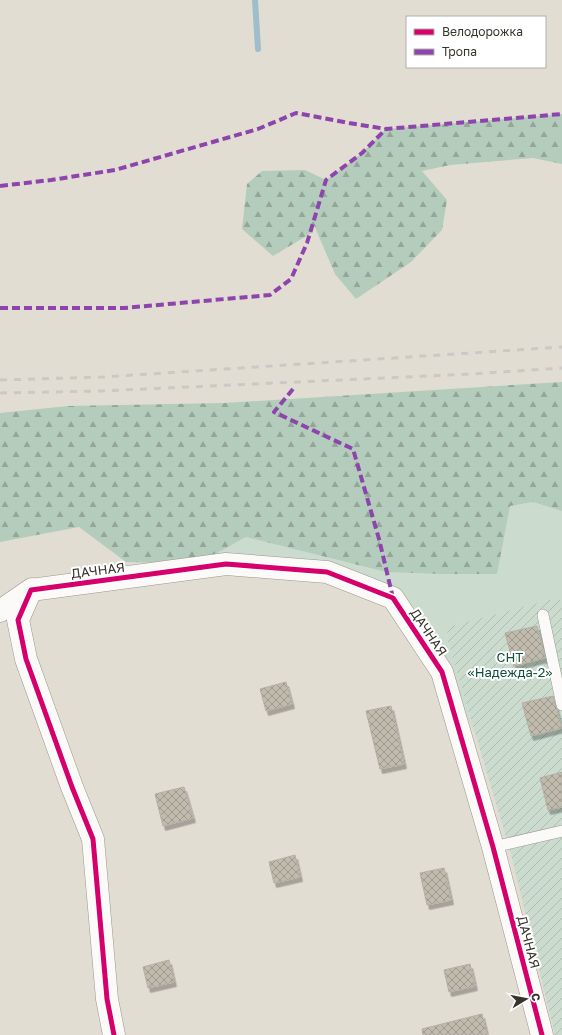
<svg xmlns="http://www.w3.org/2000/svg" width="562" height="1035" font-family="'Golos Text',sans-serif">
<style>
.green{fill:#cbdcce}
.forest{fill:url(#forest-firs)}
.garden{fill:url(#garden-furrows)}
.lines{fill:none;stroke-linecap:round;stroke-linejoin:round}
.stream{stroke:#9dbeca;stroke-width:6}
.building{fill:url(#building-cross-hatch);stroke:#b3afa7;filter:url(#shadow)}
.lane-casing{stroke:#99968d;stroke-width:12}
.street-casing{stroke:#99968d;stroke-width:23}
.lane{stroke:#fbfaf8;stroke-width:11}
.street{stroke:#fbfaf8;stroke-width:22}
.rail{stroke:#cbc9c6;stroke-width:3;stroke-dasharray:7 7;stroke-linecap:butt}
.quiet{stroke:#8e44ad;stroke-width:4;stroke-dasharray:8 4;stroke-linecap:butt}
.cycleway-casing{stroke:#fff;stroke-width:8}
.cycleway{stroke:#d6006c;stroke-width:5}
.labels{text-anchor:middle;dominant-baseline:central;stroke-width:4;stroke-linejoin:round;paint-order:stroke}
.street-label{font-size:13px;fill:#38342c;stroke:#fff}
.park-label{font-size:13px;fill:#104f39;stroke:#fff}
</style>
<defs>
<pattern id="forest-firs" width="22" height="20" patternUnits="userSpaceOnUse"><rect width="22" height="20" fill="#b4ccbb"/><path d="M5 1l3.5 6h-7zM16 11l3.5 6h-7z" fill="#93a698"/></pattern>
<pattern id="garden-furrows" width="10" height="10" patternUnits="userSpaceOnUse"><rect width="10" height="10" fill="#cbdcce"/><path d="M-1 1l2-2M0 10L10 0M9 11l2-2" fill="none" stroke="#afbdb1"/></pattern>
<pattern id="building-cross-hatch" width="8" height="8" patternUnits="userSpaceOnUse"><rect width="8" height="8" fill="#c1bbae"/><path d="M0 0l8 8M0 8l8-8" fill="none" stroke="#9e998e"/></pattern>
<filter id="shadow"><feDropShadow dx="2.5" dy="4.5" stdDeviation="0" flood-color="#0004"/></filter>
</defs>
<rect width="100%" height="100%" fill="#e2ddd2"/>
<path class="green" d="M 533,502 L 562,511 L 562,600 L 549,600 L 451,626 L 446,635 L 475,734 L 437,651 L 401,605 L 327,575 L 197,564 L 246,537 L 386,572 L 497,574 L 509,506 Z"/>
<path class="forest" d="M 562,114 L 562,164 L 533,158 L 450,165 L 422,171 L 447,200 L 442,230 L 411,262 L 356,299 L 335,274 L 314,225 L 313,232 L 273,256 L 242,229 L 247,184 L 262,171 L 305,170 L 326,180 L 362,153 L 386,129 Z
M 562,382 L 562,511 L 533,502 L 510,506 L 497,574 L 442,574 L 386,572 L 246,537 L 197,564 L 126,562 L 79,527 L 0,542 L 0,413 L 68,406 L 224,403 Z"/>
<path class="garden" d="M 549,600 L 562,600 L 562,1035 L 555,1035 L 511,854 L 446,635 L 451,626 Z"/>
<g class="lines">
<path class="stream" d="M 255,0 L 258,49"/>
</g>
<path class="building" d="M 537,626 L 545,658 L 514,666 L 505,633 Z
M 286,682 L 292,704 L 266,711 L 260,689 Z
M 553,696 L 562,728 L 531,736 L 522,703 Z
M 391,706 L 404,764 L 380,769 L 366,711 Z
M 562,772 L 562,807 L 548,810 L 540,778 Z
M 184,787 L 193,818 L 163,826 L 155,794 Z
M 295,855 L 300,877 L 274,883 L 269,862 Z
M 444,868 L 451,900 L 427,905 L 420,873 Z
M 169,960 L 174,982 L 148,988 L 143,967 Z
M 470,964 L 475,986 L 449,992 L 444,970 Z
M 482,1014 L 487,1035 L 423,1035 L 422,1029 Z"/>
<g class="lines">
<defs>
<path id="lane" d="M 543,615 L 562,705
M 493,847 L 562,831"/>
<path id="street" d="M 0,611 L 32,589
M 114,1035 L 107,999 L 93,839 L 72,787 L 26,659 L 18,620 L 31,590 L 226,564 L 327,572 L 393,598 L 442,672 L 493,847 L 542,1035"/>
</defs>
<use href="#lane" class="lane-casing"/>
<use href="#street" class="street-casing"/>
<use href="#lane" class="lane"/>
<use href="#street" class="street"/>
<path class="rail" d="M 0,380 L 103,377 L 562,347
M 0,393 L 101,391 L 471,374 L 562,368"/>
<path class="quiet" d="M 0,186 L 51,180 L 115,170 L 258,129 L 296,113 L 349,123 L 386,129 L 562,114
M 0,308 L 124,308 L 270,295 L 291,279 L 307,243 L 326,180 L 362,153 L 386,129
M 293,389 L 274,412 L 353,449 L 379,539 L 393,598"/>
<defs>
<path id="cycleway" d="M 114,1035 L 107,999 L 93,839 L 72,787 L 26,659 L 18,620 L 31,590 L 226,564 L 327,572 L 393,598 L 442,672 L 493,847 L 542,1035"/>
</defs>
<use href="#cycleway" class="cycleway-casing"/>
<use href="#cycleway" class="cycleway"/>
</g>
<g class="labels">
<g class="street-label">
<text transform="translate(98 570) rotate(-7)">ДАЧНАЯ</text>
<text transform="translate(429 632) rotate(56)">ДАЧНАЯ</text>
<text transform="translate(529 942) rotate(75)">ДАЧНАЯ</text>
</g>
<g class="park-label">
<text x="510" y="657">СНТ<tspan x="510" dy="15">«Надежда-2»</tspan></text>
</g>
</g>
<rect x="406" y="16" width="140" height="52" fill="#ffffff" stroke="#afaeab"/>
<rect x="414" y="29" width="20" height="6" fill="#d6006c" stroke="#afaeab"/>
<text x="442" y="36" font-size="12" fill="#38342c">Велодорожка</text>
<rect x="414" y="49" width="20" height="6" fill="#8e44ad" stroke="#afaeab"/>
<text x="442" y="56" font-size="12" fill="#38342c">Тропа</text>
<g transform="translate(526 999) rotate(80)" stroke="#ffffff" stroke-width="3" paint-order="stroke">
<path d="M0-3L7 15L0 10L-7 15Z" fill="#38342c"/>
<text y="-6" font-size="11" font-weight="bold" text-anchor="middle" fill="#38342c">С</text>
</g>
</svg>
